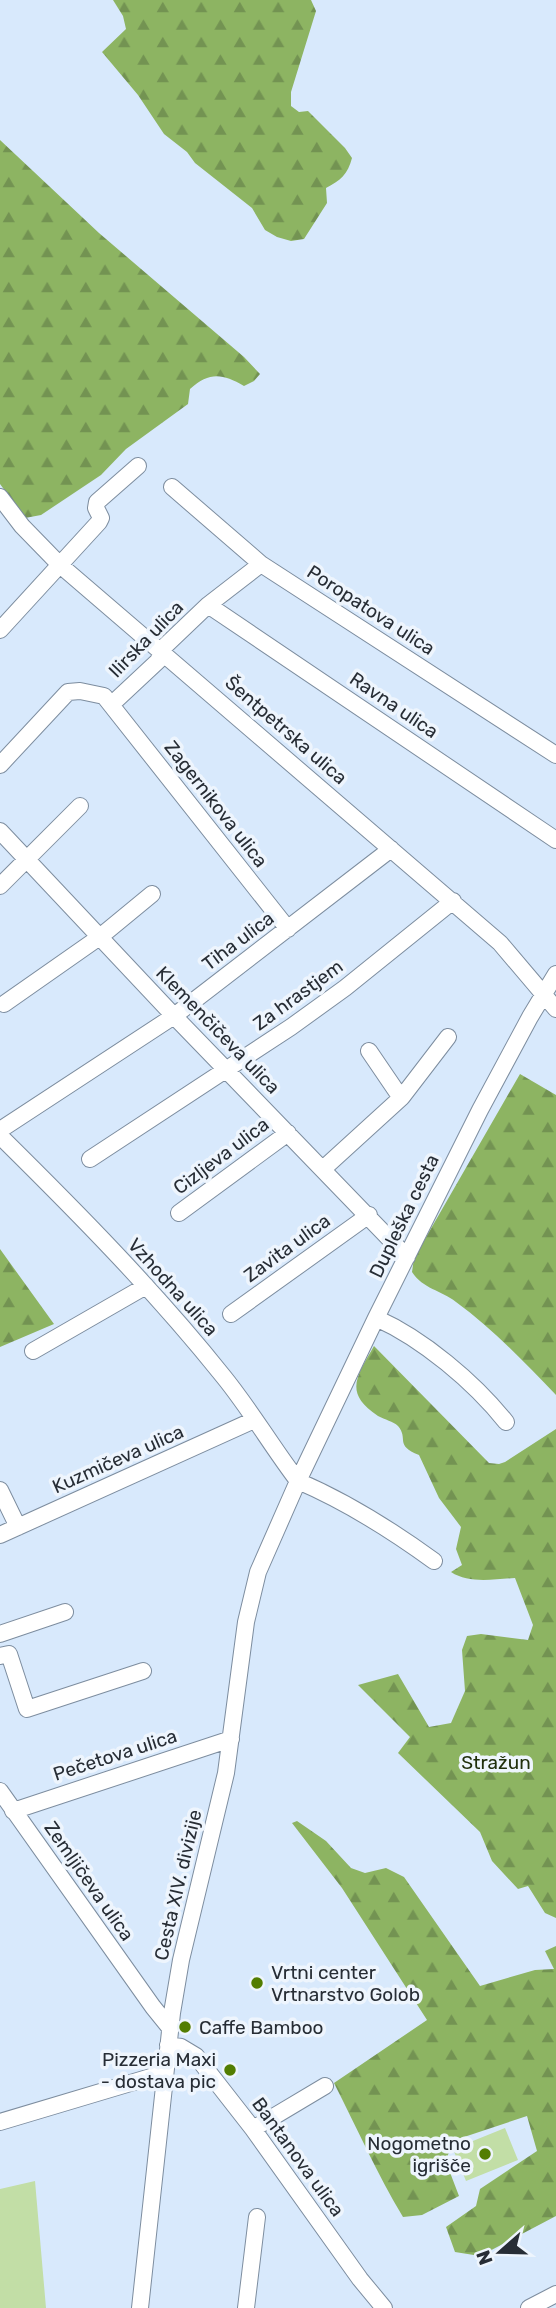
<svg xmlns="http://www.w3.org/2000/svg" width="556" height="2308" font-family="Rubik,sans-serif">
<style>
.forest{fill:url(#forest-firs)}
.garden{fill:#c2dea6}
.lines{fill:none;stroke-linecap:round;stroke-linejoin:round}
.minor-casing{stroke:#7d8d9f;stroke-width:18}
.minor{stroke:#fff;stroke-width:16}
.poi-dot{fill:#527d01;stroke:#eef5fd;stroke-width:2.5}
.labels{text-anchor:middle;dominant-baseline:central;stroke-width:7;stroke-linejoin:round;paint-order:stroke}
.street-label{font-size:19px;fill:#272d35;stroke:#eef5fd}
.park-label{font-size:19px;fill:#202f0c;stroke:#eef5fd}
.poi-label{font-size:19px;fill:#272d35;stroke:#eef5fd;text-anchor:start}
</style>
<defs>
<pattern id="forest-firs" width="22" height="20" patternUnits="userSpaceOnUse" patternTransform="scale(1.75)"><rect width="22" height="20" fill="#8db462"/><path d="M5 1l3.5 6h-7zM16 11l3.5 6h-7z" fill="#739352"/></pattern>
</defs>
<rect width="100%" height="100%" fill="#d8e9fc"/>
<path class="forest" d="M 113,0 L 311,0 L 316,11 L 291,92 L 291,106 L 299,112 L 308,111 L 345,148 L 352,158 C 348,174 340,181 326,188 L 327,203 L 304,239 L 291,241 L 277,237 L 265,230 L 252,208 L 195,163 L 187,152 L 164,134 L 138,95 L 102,52 L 126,29 L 123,16 Z
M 0,140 L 99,233 L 244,357 L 260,374 L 254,381 L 244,386 C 222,373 209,372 190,389 L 188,404 L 126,449 L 101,475 L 41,515 L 25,518 L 0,484 Z
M 520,1074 L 556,1095 L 556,1395 C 524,1362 493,1329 456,1302 C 441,1290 423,1289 412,1272 L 414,1258 Z
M 0,1249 L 54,1324 L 0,1347 Z
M 374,1346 L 489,1463 L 499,1464 L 505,1462 L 556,1429 L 556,1918 L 545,1913 L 528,1886 L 518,1889 L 492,1861 L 480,1832 L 398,1753 L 410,1737 L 358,1685 L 398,1674 L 429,1727 L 451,1723 L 465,1691 L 462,1650 L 467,1636 L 481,1634 L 528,1640 L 533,1625 L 515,1578 C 494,1579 469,1584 451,1572 L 462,1565 L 456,1549 L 461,1527 L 439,1498 L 419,1455 C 394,1445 409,1439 398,1426 C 393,1421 385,1420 378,1416 C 343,1393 357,1376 374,1346 Z
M 297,1821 L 326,1841 L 351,1868 L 365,1873 L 386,1868 L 404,1877 L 480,1986 L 535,1970 L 554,1969 L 545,1951 L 556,1946 L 556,2216 L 480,2256 L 455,2252 L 446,2227 L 476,2206 L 480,2189 L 537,2151 L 527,2116 L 452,2141 L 446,2162 L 459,2196 L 422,2215 L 403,2217 C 377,2174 357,2128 334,2083 L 427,2020 L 342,1888 L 292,1823 Z"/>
<path class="garden" d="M 505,2128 L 518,2160 L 466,2181 L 453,2149 Z
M 35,2181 L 46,2308 L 0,2308 L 0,2189 Z"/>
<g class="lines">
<defs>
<path id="minor" d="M 172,487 L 261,564 L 556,755
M 0,497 L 22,526 L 60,565 L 500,943 L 556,1009
M 208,605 L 556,840
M 0,630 L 99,522 L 101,518 L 96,508 L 97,502 L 138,466
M 112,704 L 158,661 L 165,646 L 208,605 L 261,564
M 0,765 L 68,692 L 80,691 L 104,696 L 288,929
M 0,831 L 174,1016 L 407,1257
M 0,886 L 80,806
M 4,1004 L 101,936 L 152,894
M 369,1051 L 401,1098
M 0,1130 L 174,1016 L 391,849
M 0,1136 C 78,1213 155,1291 223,1376 C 250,1409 272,1447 298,1481
M 90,1159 L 291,1027 L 345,988 L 453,901
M 323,1169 L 402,1097 L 448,1037
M 179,1213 L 288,1133
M 231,1314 L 369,1215
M 376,1318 C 423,1339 474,1382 506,1422
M 33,1351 L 146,1286
M 298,1481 C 347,1502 390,1529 434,1561
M 0,1490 L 18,1527
M 0,1535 L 254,1420
M 0,1634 L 65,1612
M 0,1656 L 9,1654 L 27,1709 L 143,1671
M 0,1791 L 153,2007 L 170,2028
M 13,1811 L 231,1739
M 168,2045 L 181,2047 L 196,2056 L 253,2129 L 360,2279 L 384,2308
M 0,2122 L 164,2073
M 253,2129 L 325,2086
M 140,2308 L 172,2013 L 181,1960 L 226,1773 L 246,1622 L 258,1572 L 298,1481 L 376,1318 L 480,1110 L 530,1017 L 556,974
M 246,2308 L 257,2217
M 529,2308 L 556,2294"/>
</defs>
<use href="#minor" class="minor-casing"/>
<use href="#minor" class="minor"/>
</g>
<g class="poi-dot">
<circle cx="257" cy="1983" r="7"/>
<circle cx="185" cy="2027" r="7"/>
<circle cx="230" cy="2070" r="7"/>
<circle cx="485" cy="2154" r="7"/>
</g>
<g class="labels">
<g class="street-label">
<text transform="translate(371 610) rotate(33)">Poropatova ulica</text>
<text transform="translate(146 639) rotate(-46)">Ilirska ulica</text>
<text transform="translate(394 705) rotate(34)">Ravna ulica</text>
<text transform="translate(286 730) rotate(41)">Šentpetrska ulica</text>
<text transform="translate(216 804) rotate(52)">Zagernikova ulica</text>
<text transform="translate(238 941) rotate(-37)">Tiha ulica</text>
<text transform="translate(298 995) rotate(-36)">Za hrastjem</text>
<text transform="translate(218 1030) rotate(46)">Klemenčičeva ulica</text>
<text transform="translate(221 1156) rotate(-37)">Cizljeva ulica</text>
<text transform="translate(404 1216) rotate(-64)">Dupleška cesta</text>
<text transform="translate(287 1248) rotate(-36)">Zavita ulica</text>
<text transform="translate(173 1287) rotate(48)">Vzhodna ulica</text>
<text transform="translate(118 1459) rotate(-24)">Kuzmičeva ulica</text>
<text transform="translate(115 1755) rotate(-18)">Pečetova ulica</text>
<text transform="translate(89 1881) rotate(55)">Zemljičeva ulica</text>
<text transform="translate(178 1885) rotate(-77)">Cesta XIV. divizije</text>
<text transform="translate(298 2157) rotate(54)">Bantanova ulica</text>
</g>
<g class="park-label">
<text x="496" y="1762">Stražun</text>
</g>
<g class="poi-label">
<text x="271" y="1972">Vrtni center<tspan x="271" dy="22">Vrtnarstvo Golob</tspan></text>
<text x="199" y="2027">Caffe Bamboo</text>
<text x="216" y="2059" text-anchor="end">Pizzeria Maxi<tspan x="216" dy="22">- dostava pic</tspan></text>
<text x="471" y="2143" text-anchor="end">Nogometno<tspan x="471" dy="22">igrišče</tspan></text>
</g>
</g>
<g transform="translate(500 2252) rotate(250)" stroke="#eef5fd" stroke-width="5" paint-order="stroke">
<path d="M0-5L12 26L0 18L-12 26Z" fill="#272d35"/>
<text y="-10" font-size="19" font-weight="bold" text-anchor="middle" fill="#272d35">N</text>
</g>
</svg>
